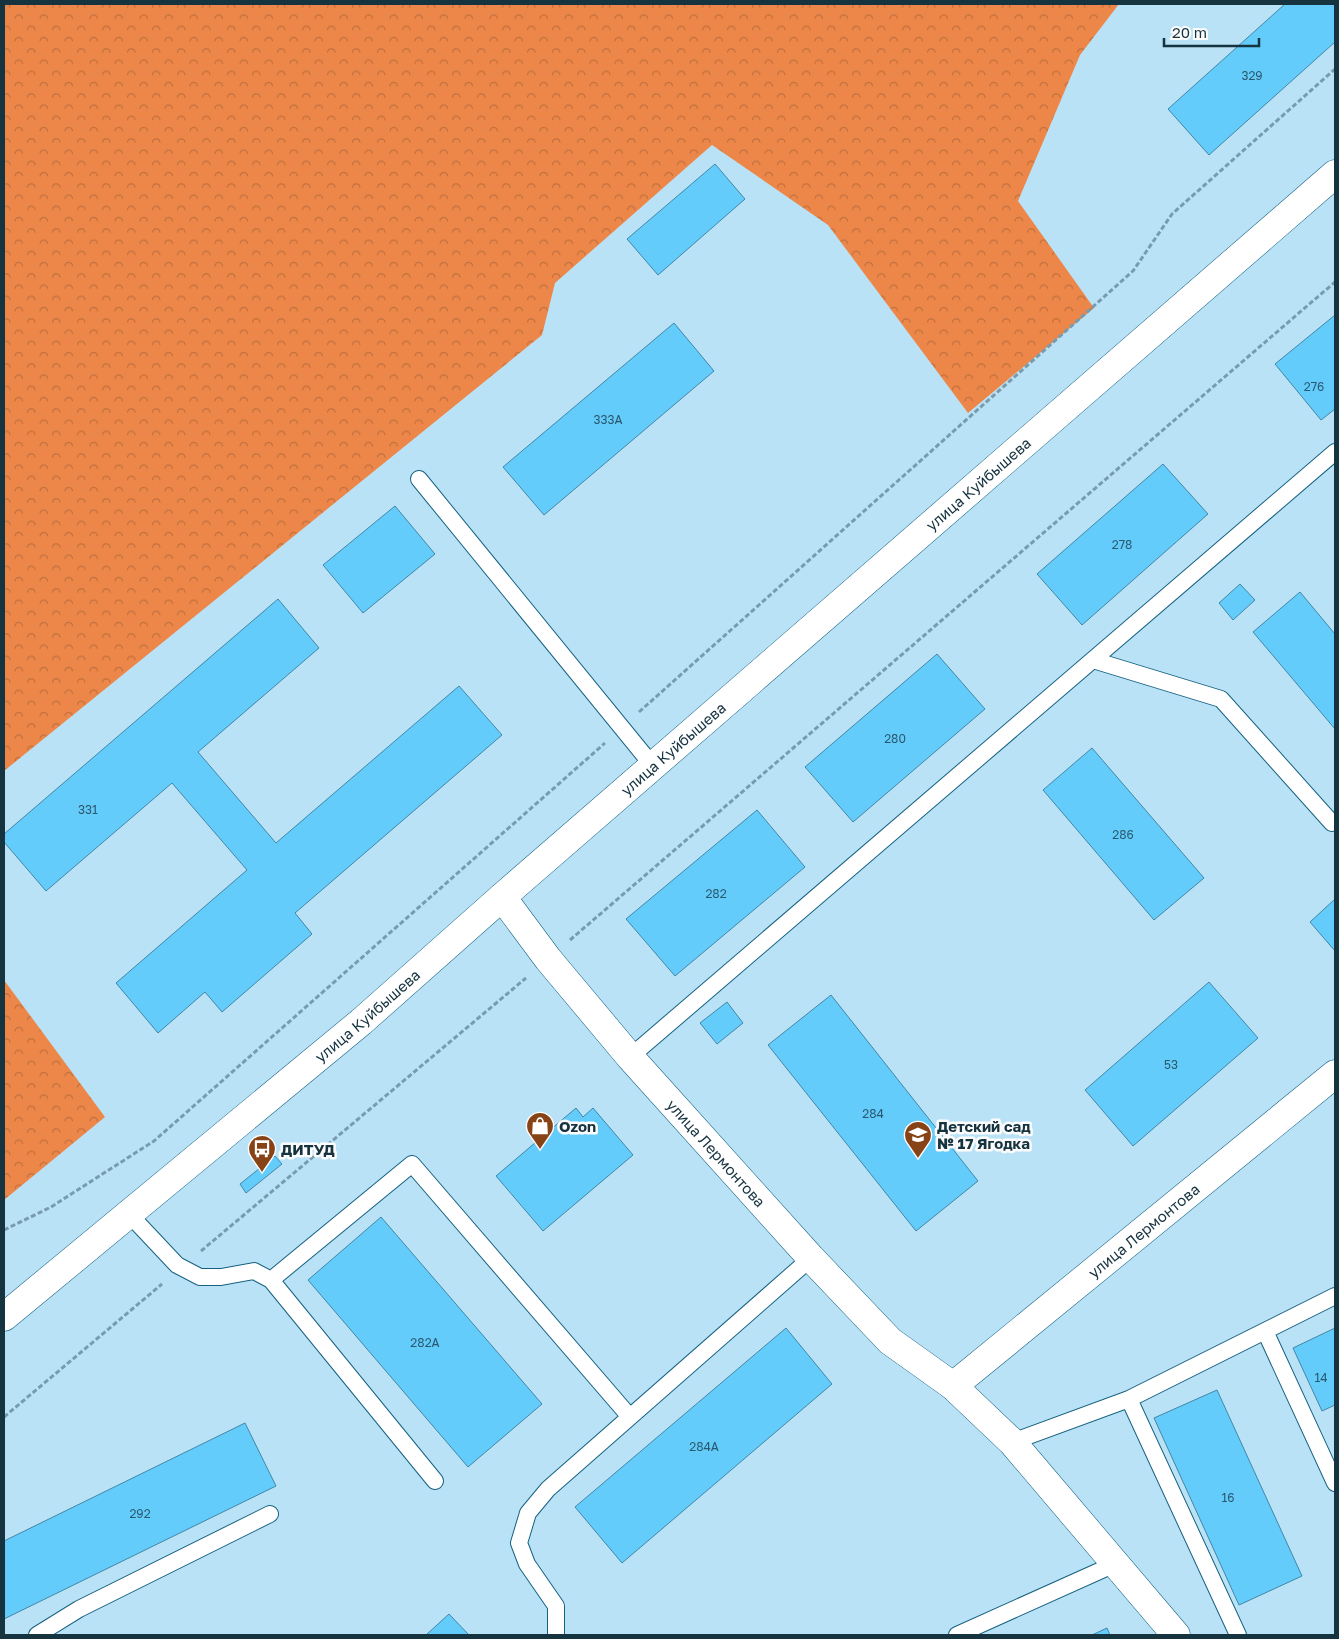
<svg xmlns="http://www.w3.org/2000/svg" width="1339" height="1639" font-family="'Golos Text',sans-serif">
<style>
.forest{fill:url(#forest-crowns)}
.building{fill:#64ccfb;stroke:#4187a7}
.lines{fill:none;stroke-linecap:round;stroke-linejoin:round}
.service-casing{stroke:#156280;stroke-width:18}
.minor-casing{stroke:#156280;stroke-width:29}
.tertiary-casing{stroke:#156280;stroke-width:29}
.path{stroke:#789cae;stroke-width:3;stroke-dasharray:5 2.5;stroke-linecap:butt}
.service{stroke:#fff;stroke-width:16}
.minor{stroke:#fff;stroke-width:28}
.tertiary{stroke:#fff;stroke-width:28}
.labels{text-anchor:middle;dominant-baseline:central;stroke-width:5;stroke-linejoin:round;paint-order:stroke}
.number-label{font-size:12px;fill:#2a596f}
.street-label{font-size:15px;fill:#163340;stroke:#fcfcfc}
.poi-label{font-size:15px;font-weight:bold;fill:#163340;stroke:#fcfcfc;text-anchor:start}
</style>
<defs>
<pattern id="forest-crowns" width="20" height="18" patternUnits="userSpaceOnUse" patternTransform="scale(1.25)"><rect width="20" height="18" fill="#ed8749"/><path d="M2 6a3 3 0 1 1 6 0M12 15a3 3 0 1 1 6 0" fill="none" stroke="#bf6f3e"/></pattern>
</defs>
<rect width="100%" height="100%" fill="#b9e2f7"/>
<path class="forest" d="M 4,4 L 1119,4 L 1080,55 L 1018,201 L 1094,308 L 968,413 L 828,225 L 712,145 L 555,283 L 542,335 L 4,771 Z
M 4,980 L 105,1117 L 4,1200 Z"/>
<path class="building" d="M 1285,4 L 1335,4 L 1335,42 L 1209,155 L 1168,109 Z
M 715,164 L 745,199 L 658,275 L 627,239 Z
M 1335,315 L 1335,409 L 1321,420 L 1275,364 Z
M 674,323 L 714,371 L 544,515 L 503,467 Z
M 1163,464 L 1208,514 L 1082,625 L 1037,574 Z
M 395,506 L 435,554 L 363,613 L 323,565 Z
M 1240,584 L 1255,600 L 1233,620 L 1219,603 Z
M 1300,592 L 1335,634 L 1335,729 L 1253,632 Z
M 278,599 L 319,648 L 198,752 L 276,843 L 459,686 L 502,735 L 295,913 L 312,934 L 222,1012 L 205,992 L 158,1033 L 116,983 L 247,870 L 172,783 L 46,891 L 4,842 L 4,834 Z
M 937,654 L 985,709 L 853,822 L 805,767 Z
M 1092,748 L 1204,878 L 1154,920 L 1043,790 Z
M 757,810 L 805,867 L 675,976 L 626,919 Z
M 1335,899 L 1335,951 L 1310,922 Z
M 1209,982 L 1258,1038 L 1133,1146 L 1085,1090 Z
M 831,995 L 978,1181 L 916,1231 L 768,1045 Z
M 727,1002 L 743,1023 L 717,1044 L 700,1023 Z
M 576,1108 L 583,1117 L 593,1108 L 633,1155 L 543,1231 L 496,1176 Z
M 275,1156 L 282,1164 L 246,1193 L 240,1184 Z
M 381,1217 L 542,1404 L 468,1467 L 308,1280 Z
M 786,1328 L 832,1384 L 622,1563 L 575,1507 Z
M 1335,1328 L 1335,1405 L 1322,1411 L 1293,1348 Z
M 1217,1390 L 1302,1576 L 1239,1605 L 1154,1418 Z
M 245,1423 L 276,1486 L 4,1619 L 4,1541 Z
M 449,1614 L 469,1635 L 426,1635 Z
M 1107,1628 L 1110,1635 L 1092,1635 Z"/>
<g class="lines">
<defs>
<path id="service" d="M 419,479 L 653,766
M 1093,660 L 1221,699 L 1332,823
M 630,1057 L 1335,452
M 129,1214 L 177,1265 L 200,1277 L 221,1277 L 254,1271 L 271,1280 L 412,1164 L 630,1417
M 271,1280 L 435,1481
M 1265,1331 L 1335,1483
M 1129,1399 L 1238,1635
M 1012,1442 L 1129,1399 L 1335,1296
M 37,1635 L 79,1609 L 270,1514
M 556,1635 L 556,1606 L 527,1564 L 519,1543 L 528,1513 L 548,1489 L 811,1258
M 957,1635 L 1115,1564"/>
<g id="minor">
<path id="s1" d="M 502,897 L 548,959 L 630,1057 L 811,1258 L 890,1341 L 953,1386 L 1012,1442 L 1176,1635"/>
<path id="s2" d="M 953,1386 L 1335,1074"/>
</g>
<g id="tertiary">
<path id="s3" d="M 4,1317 L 361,1022 L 502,897 L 1335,174"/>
</g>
</defs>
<use href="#service" class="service-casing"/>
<use href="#minor" class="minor-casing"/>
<use href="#tertiary" class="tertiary-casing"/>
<path class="path" d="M 639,712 L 1133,271 L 1172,214 L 1335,69
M 570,940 L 1335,282
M 4,1230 L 51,1207 L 154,1141 L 605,743
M 201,1251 L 526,978
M 4,1417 L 162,1284"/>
<use href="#service" class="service"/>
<use href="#minor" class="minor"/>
<use href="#tertiary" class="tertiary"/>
</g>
<defs>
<symbol id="shop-pin" viewBox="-11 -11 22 30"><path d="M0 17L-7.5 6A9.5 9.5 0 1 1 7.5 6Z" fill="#874316" stroke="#fcfcfc"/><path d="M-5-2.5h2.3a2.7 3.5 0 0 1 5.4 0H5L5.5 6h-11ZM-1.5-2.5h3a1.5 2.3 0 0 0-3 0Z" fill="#fff"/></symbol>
<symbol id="school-pin" viewBox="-11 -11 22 30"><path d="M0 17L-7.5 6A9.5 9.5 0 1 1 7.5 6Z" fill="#874316" stroke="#fcfcfc"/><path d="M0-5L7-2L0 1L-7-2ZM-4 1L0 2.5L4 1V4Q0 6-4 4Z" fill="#fff"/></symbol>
<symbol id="bus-pin" viewBox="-11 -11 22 30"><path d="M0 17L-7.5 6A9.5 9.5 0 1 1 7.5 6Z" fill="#874316" stroke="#fcfcfc"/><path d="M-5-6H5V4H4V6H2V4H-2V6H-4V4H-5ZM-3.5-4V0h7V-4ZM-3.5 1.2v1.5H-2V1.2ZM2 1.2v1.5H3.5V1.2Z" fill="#fff"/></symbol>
</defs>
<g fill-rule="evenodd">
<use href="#shop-pin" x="524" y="1110" width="32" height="43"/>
<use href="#school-pin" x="902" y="1119" width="32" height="43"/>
<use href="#bus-pin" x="246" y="1133" width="32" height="43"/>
</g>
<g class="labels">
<g class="number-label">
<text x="1252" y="75">329</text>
<text x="1314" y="386">276</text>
<text x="608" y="419">333А</text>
<text x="1122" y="544">278</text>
<text x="895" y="738">280</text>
<text x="88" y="809">331</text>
<text x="1123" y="834">286</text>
<text x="716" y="893">282</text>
<text x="1171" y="1064">53</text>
<text x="873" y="1113">284</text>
<text x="425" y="1342">282А</text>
<text x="1321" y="1377">14</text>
<text x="704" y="1446">284А</text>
<text x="1228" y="1497">16</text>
<text x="140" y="1513">292</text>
</g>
<g class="street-label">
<text stroke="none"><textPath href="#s3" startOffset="1282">улица Куйбышева</textPath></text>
<text stroke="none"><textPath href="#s3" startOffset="878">улица Куйбышева</textPath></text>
<text stroke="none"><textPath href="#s3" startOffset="472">улица Куйбышева</textPath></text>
<text stroke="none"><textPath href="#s1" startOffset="334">улица Лермонтова</textPath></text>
<text stroke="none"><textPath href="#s2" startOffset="246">улица Лермонтова</textPath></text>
</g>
<g class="poi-label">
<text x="559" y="1126">Ozon</text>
<text x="937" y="1126">Детский сад<tspan x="937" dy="17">№ 17 Ягодка</tspan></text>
<text x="281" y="1149">ДИТУД</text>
</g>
</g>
<rect width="1339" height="1639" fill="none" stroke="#163340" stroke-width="10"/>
<path d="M1164 38v8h95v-8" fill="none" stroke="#163340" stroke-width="2.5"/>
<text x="1172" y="38" font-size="15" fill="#163340" stroke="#fcfcfc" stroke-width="4" paint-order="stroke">20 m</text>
</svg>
